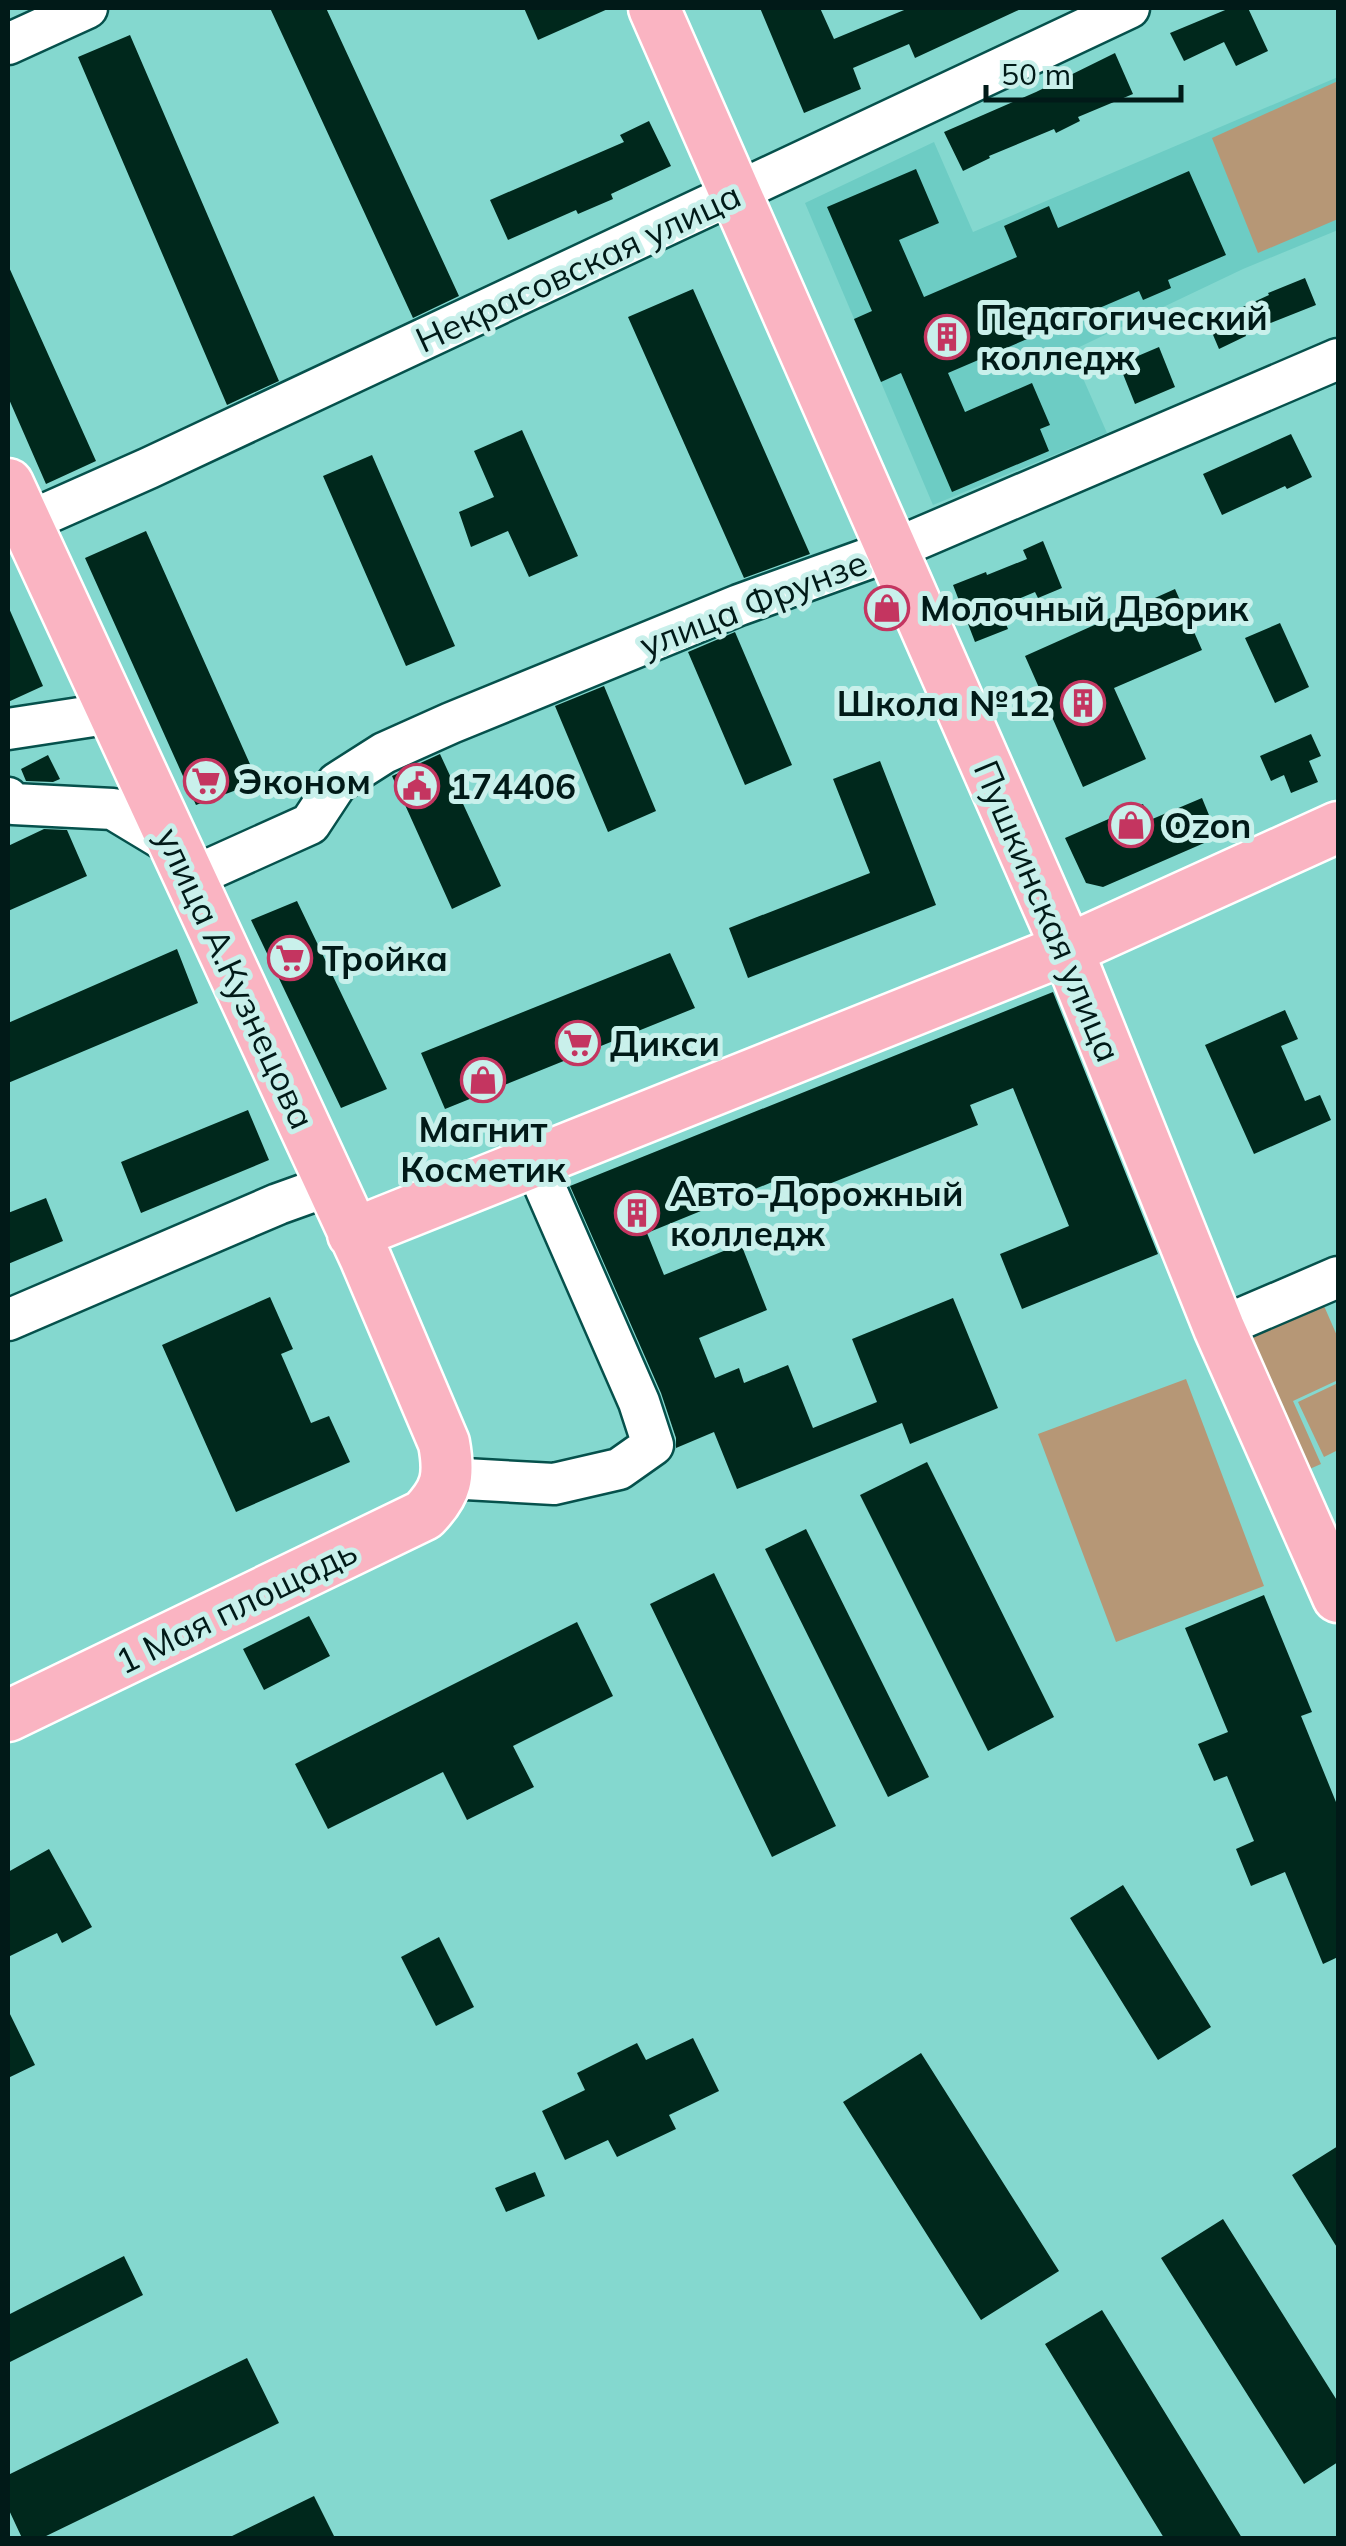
<svg xmlns="http://www.w3.org/2000/svg" width="1346" height="2546" font-family="Mulish,sans-serif">
<style>
.built{fill:#6dccc4}
.green{fill:#b69776}
.building{fill:#00281c}
.lines{fill:none;stroke-linecap:round;stroke-linejoin:round}
.minor-casing{stroke:#06514c;stroke-width:45}
.major-casing{stroke:#fff;stroke-width:55}
.minor{stroke:#fff;stroke-width:40}
.major{stroke:#fab4c2;stroke-width:50}
.labels{text-anchor:middle;dominant-baseline:central;stroke-width:10;stroke-linejoin:round;paint-order:stroke}
.street-label{font-size:35px;fill:#011a18;stroke:#c9f0eb}
.poi-label{font-size:35px;font-weight:bold;fill:#011a18;stroke:#c9f0eb;text-anchor:start}
</style>
<rect width="100%" height="100%" fill="#84d8cf"/>
<path class="built" d="M 1338,77 L 1338,230 L 1243,269 L 1071,351 L 1107,433 L 933,505 L 805,203 L 934,142 L 973,232 Z"/>
<path class="green" d="M 1338,81 L 1338,219 L 1258,253 L 1212,138 Z
M 1321,1299 L 1338,1338 L 1338,1380 L 1293,1401 L 1321,1464 L 1305,1471 L 1244,1334 Z
M 1186,1379 L 1264,1586 L 1116,1642 L 1038,1434 Z
M 1338,1383 L 1338,1450 L 1324,1457 L 1298,1402 Z"/>
<path class="building" d="M 270,8 L 326,8 L 459,296 L 413,318 Z
M 524,8 L 610,8 L 538,40 Z
M 760,8 L 820,8 L 834,39 L 909,8 L 1023,8 L 915,58 L 909,44 L 853,68 L 861,89 L 804,113 Z
M 1230,8 L 1248,8 L 1268,51 L 1236,66 L 1224,42 L 1184,61 L 1170,33 Z
M 130,35 L 279,381 L 227,405 L 78,57 Z
M 1115,53 L 1133,94 L 1078,117 L 1080,121 L 1056,133 L 1054,129 L 989,156 L 990,158 L 963,171 L 944,132 L 1036,92 Z
M 649,121 L 671,166 L 611,194 L 613,199 L 578,214 L 576,210 L 508,240 L 490,200 L 624,142 L 620,135 Z
M 916,169 L 939,223 L 899,240 L 924,297 L 1017,257 L 1004,226 L 1049,206 L 1058,228 L 1189,171 L 1226,255 L 1168,280 L 1171,288 L 1143,300 L 1139,291 L 948,373 L 965,412 L 1032,383 L 1050,425 L 1040,429 L 1049,451 L 952,492 L 901,373 L 881,382 L 854,319 L 872,311 L 827,207 Z
M 8,265 L 96,461 L 46,484 L 8,397 Z
M 1305,278 L 1316,305 L 1245,333 L 1246,336 L 1219,349 L 1208,323 L 1269,295 L 1268,293 Z
M 693,289 L 810,554 L 744,578 L 628,317 Z
M 1159,347 L 1175,387 L 1135,404 L 1119,364 Z
M 522,430 L 578,556 L 529,577 L 508,531 L 471,547 L 459,512 L 494,497 L 474,451 Z
M 1291,434 L 1312,477 L 1287,489 L 1285,486 L 1222,515 L 1203,474 Z
M 372,455 L 455,646 L 406,666 L 323,476 Z
M 146,531 L 258,782 L 196,805 L 85,558 Z
M 1043,541 L 1062,588 L 1038,598 L 1035,592 L 999,607 L 1008,629 L 975,642 L 953,585 L 986,572 L 987,575 L 1027,559 L 1023,550 Z
M 1175,589 L 1202,650 L 1114,688 L 1146,759 L 1083,787 L 1025,656 Z
M 8,606 L 43,686 L 8,702 Z
M 1280,623 L 1309,687 L 1275,703 L 1245,638 Z
M 735,632 L 792,765 L 745,785 L 688,652 Z
M 604,686 L 656,811 L 608,832 L 555,706 Z
M 1311,734 L 1321,756 L 1309,761 L 1318,782 L 1291,793 L 1284,775 L 1271,781 L 1260,756 Z
M 440,754 L 501,886 L 452,909 L 392,776 Z
M 48,755 L 60,779 L 53,782 L 26,781 L 21,769 Z
M 880,761 L 936,905 L 748,978 L 729,928 L 870,873 L 833,779 Z
M 1202,798 L 1218,837 L 1103,887 L 1086,883 L 1065,838 L 1143,804 L 1150,820 Z
M 44,829 L 67,830 L 87,876 L 8,911 L 8,846 Z
M 297,901 L 387,1089 L 341,1108 L 251,920 Z
M 177,949 L 198,1003 L 8,1083 L 8,1023 Z
M 670,953 L 695,1008 L 445,1109 L 421,1053 Z
M 1053,992 L 1158,1254 L 1022,1309 L 1000,1254 L 1069,1226 L 1013,1088 L 970,1105 L 978,1125 L 791,1199 L 782,1178 L 647,1233 L 664,1275 L 741,1244 L 767,1310 L 699,1338 L 715,1378 L 739,1368 L 744,1383 L 788,1365 L 813,1428 L 877,1402 L 852,1339 L 953,1298 L 998,1408 L 910,1444 L 902,1423 L 737,1489 L 714,1432 L 676,1448 L 676,1438 L 661,1393 L 570,1186 Z
M 1285,1010 L 1298,1039 L 1281,1046 L 1305,1101 L 1320,1095 L 1331,1120 L 1254,1154 L 1205,1045 Z
M 248,1110 L 269,1160 L 141,1213 L 121,1162 Z
M 46,1198 L 63,1241 L 8,1264 L 8,1213 Z
M 270,1297 L 293,1349 L 281,1354 L 311,1423 L 329,1416 L 350,1462 L 236,1512 L 162,1345 Z
M 927,1462 L 1054,1717 L 988,1751 L 860,1495 Z
M 806,1529 L 929,1777 L 888,1797 L 765,1549 Z
M 714,1573 L 836,1826 L 772,1857 L 650,1604 Z
M 1264,1595 L 1312,1712 L 1301,1716 L 1338,1807 L 1338,1957 L 1323,1964 L 1285,1872 L 1251,1886 L 1236,1849 L 1254,1841 L 1227,1776 L 1214,1781 L 1198,1744 L 1228,1732 L 1185,1628 Z
M 309,1616 L 330,1656 L 264,1690 L 243,1649 Z
M 577,1622 L 613,1696 L 513,1746 L 534,1787 L 467,1820 L 443,1772 L 328,1829 L 295,1764 Z
M 49,1849 L 92,1927 L 62,1943 L 57,1933 L 8,1957 L 8,1872 Z
M 1123,1885 L 1211,2027 L 1158,2060 L 1070,1918 Z
M 439,1937 L 474,2007 L 436,2026 L 401,1957 Z
M 8,2010 L 35,2065 L 8,2078 Z
M 693,2038 L 719,2091 L 669,2115 L 676,2129 L 617,2157 L 608,2140 L 565,2160 L 542,2111 L 585,2090 L 577,2073 L 637,2043 L 646,2060 Z
M 921,2053 L 1059,2271 L 981,2320 L 843,2102 Z
M 1338,2146 L 1338,2249 L 1292,2175 Z
M 535,2172 L 545,2196 L 506,2212 L 495,2188 Z
M 1223,2219 L 1338,2402 L 1338,2462 L 1304,2484 L 1161,2258 Z
M 124,2256 L 143,2295 L 8,2363 L 8,2315 Z
M 1102,2310 L 1242,2538 L 1164,2538 L 1045,2344 Z
M 247,2358 L 279,2423 L 42,2538 L 22,2538 L 8,2508 L 8,2475 Z
M 314,2496 L 335,2538 L 228,2538 Z"/>
<g class="lines">
<defs>
<path id="minor" d="M 8,44 L 87,8
M 25,523 L 149,468 L 1129,8
M 8,729 L 93,716 L 109,707
M 8,798 L 13,804 L 113,809 L 176,847
M 190,878 L 310,824 L 337,783 L 384,753 L 451,723 L 739,605 L 892,550 L 1338,359
M 8,1320 L 278,1204 L 331,1185
M 1219,1328 L 1338,1277
M 447,1478 L 554,1484 L 619,1469 L 653,1445 L 639,1402 L 534,1162"/>
<path id="major" d="M 654,8 L 1067,949 L 1219,1328 L 1338,1597
M 8,484 L 365,1257 L 444,1443 C 450,1476 447,1491 424,1515 L 8,1716
M 353,1234 L 1089,940 L 1338,827"/>
</defs>
<use href="#minor" class="minor-casing"/>
<use href="#major" class="major-casing"/>
<use href="#minor" class="minor"/>
<use href="#major" class="major"/>
</g>
<defs>
<symbol id="building-ring" viewBox="-11 -11 22 22"><circle r="9.5" fill="#c9f0eb" stroke="#c43560" stroke-width="1.5"/><path d="M-4-6H4V6H1V3H-1V6H-4ZM-2.5-4.3h1.7v1.8h-1.7ZM.8-4.3h1.7v1.8H.8ZM-2.5-1h1.7V.8h-1.7ZM.8-1h1.7V.8H.8Z" fill="#c43560"/></symbol>
<symbol id="shop-ring" viewBox="-11 -11 22 22"><circle r="9.5" fill="#c9f0eb" stroke="#c43560" stroke-width="1.5"/><path d="M-5-2.5h2.3a2.7 3.5 0 0 1 5.4 0H5L5.5 6h-11ZM-1.5-2.5h3a1.5 2.3 0 0 0-3 0Z" fill="#c43560"/></symbol>
<symbol id="supermarket-ring" viewBox="-11 -11 22 22"><circle r="9.5" fill="#c9f0eb" stroke="#c43560" stroke-width="1.5"/><path d="M-6-5.5h2.5l.6 2H6L4.5 2H-2.5L-4.4-4H-6ZM-1.5 3.2a1.3 1.3 0 1 0 .1 0ZM3 3.2a1.3 1.3 0 1 0 .1 0Z" fill="#c43560"/></symbol>
<symbol id="civic-ring" viewBox="-11 -11 22 22"><circle r="9.5" fill="#c9f0eb" stroke="#c43560" stroke-width="1.5"/><path d="M-.6-6.5H3V-4.5H.6V-3L4-1V1h2V6H-6V1h2V-1L-.6-3ZM-1.2 2.5V6h2.4V2.5Z" fill="#c43560"/></symbol>
</defs>
<g fill-rule="evenodd">
<use href="#building-ring" x="922" y="312" width="50" height="50"/>
<use href="#shop-ring" x="862" y="583" width="50" height="50"/>
<use href="#building-ring" x="1058" y="678" width="50" height="50"/>
<use href="#supermarket-ring" x="181" y="756" width="50" height="50"/>
<use href="#civic-ring" x="392" y="761" width="50" height="50"/>
<use href="#shop-ring" x="1106" y="800" width="50" height="50"/>
<use href="#supermarket-ring" x="265" y="933" width="50" height="50"/>
<use href="#supermarket-ring" x="553" y="1018" width="50" height="50"/>
<use href="#shop-ring" x="458" y="1055" width="50" height="50"/>
<use href="#building-ring" x="612" y="1188" width="50" height="50"/>
</g>
<g class="labels">
<g class="street-label">
<text transform="translate(578 267) rotate(-25)">Некрасовская улица</text>
<text transform="translate(753 603) rotate(-21)">улица Фрунзе</text>
<text transform="translate(1048 911) rotate(67)">Пушкинская улица</text>
<text transform="translate(236 978) rotate(65)">улица А.Кузнецова</text>
<text transform="translate(236 1606) rotate(-26)">1 Мая площадь</text>
</g>
<g class="poi-label">
<text x="980" y="317">Педагогический<tspan x="980" dy="40">колледж</tspan></text>
<text x="920" y="608">Молочный Дворик</text>
<text x="1050" y="703" text-anchor="end">Школа №12</text>
<text x="238" y="781">Эконом</text>
<text x="450" y="786">174406</text>
<text x="1164" y="825">Ozon</text>
<text x="322" y="958">Тройка</text>
<text x="610" y="1043">Дикси</text>
<text x="483" y="1129" text-anchor="middle">Магнит<tspan x="483" dy="40">Косметик</tspan></text>
<text x="670" y="1193">Авто-Дорожный<tspan x="670" dy="40">колледж</tspan></text>
</g>
</g>
<rect width="1346" height="2546" fill="none" stroke="#011a18" stroke-width="20"/>
<path d="M986 85v15h195v-15" fill="none" stroke="#011a18" stroke-width="5"/>
<text x="1001" y="85" font-size="30" fill="#011a18" stroke="#c9f0eb" stroke-width="8" paint-order="stroke">50 m</text>
</svg>
